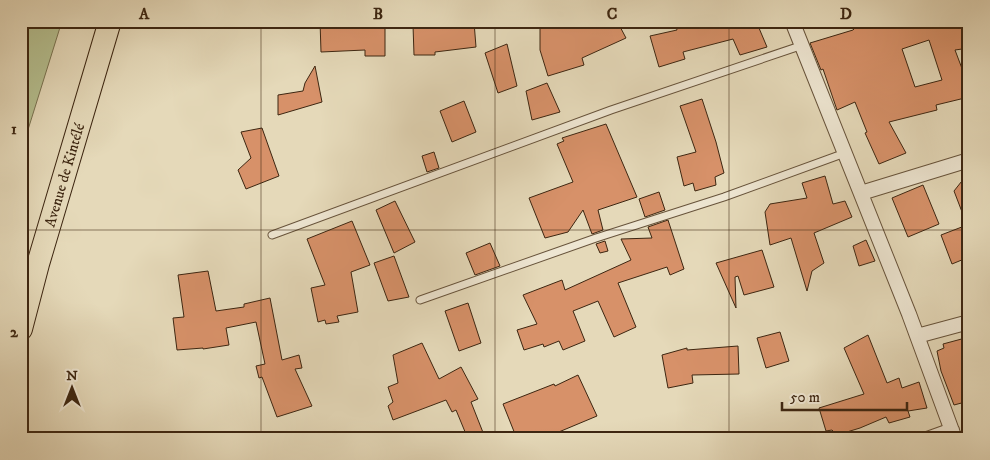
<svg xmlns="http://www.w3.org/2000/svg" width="990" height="460" font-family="'IM FELL DW Pica',serif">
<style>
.green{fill:#b5bf8f;stroke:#797250}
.building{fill:#d79169;stroke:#3d2611;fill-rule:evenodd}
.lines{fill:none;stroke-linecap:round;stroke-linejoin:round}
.lane-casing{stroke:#67533b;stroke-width:9}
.street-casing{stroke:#67533b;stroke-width:16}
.primary-casing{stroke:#3d2611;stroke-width:24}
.path{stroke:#3d2611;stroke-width:3;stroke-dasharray:4 2.5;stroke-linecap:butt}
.lane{stroke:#eee6d2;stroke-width:7}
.street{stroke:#eee6d2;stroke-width:14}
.primary{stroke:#e5d9b9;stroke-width:22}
.grid{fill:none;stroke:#3d2611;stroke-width:1;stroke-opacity:0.55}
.labels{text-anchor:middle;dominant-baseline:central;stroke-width:4;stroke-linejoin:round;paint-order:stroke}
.street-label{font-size:15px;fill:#3d2611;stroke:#eee6d2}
.neatline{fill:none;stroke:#3d2611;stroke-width:2}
.grid-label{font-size:16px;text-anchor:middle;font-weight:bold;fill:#3d2611}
</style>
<rect width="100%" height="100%" fill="#e5d9b9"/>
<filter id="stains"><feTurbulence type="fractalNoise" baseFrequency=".004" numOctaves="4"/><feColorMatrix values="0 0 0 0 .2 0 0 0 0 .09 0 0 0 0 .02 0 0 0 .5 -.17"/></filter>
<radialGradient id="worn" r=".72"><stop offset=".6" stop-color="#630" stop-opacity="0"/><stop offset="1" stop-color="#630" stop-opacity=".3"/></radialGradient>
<path class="green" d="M 21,21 L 62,21 L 21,152 Z"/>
<path class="building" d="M 320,21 L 385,21 L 385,56 L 365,56 L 365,50 L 321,52 Z
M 439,21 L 460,21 L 460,24 L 474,22 L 476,47 L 435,52 L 435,55 L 414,55 L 413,25 L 439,25 Z
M 540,21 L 617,21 L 626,38 L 582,58 L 584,65 L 548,76 L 540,50 Z
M 675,21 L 756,21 L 767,47 L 740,55 L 733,39 L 683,52 L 685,59 L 659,67 L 650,36 L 677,30 Z
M 852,21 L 969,21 L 969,48 L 955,50 L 969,87 L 969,97 L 936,105 L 937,110 L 889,122 L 906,153 L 879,164 L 865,133 L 867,132 L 855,102 L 837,110 L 823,69 L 821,70 L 810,43 L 853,30 L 855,28 ZM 929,40 L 942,80 L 915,87 L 902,49 Z
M 507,44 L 517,86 L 498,93 L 485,53 Z
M 315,66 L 322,102 L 278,115 L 278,95 L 303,91 L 305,83 Z
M 547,83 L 560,112 L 532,120 L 526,91 Z
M 702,99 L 716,142 L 724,173 L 715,177 L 716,185 L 695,191 L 693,183 L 684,186 L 677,157 L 696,152 L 680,106 Z
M 464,101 L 476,132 L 452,142 L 440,111 Z
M 606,124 L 637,197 L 598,210 L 603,230 L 592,234 L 583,210 L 568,232 L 545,238 L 529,198 L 573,182 L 557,144 L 564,141 L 562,138 Z
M 262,128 L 279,176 L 246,189 L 238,170 L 251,158 L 241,132 Z
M 434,152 L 439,168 L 427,172 L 422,156 Z
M 969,172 L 969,257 L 952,264 L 941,235 L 967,225 L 954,191 Z
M 825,176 L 833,204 L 845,201 L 852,217 L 814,233 L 824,263 L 812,271 L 807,291 L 791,238 L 770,245 L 765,212 L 770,204 L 807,198 L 802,183 Z
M 923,185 L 939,224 L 908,237 L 892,198 Z
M 659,192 L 665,210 L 645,217 L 639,199 Z
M 395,201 L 415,242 L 394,253 L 376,210 Z
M 668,220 L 684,269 L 670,275 L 667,267 L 618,283 L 636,327 L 614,337 L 598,301 L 573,311 L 585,341 L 563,350 L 559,341 L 544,347 L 543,344 L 524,350 L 517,330 L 537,324 L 523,295 L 562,280 L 565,290 L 631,260 L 621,239 L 652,238 L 648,227 Z
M 352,221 L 370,265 L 351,272 L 358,312 L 337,316 L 339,322 L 326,324 L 325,320 L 318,322 L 311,288 L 325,285 L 307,239 Z
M 866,240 L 875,261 L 859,266 L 853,246 Z
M 605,241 L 608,251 L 600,253 L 596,244 Z
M 490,243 L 500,266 L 475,275 L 466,253 Z
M 762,250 L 774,287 L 744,295 L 738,276 L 735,277 L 736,308 L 716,263 Z
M 394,256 L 409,297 L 388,301 L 374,263 Z
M 208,271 L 216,311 L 244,307 L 244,304 L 270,298 L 282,360 L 299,355 L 302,368 L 295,369 L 312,406 L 277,417 L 262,377 L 259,378 L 256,366 L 265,364 L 256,322 L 226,328 L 229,345 L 203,349 L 203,348 L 177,350 L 173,318 L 184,317 L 178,275 Z
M 468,303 L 481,343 L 459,351 L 445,311 Z
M 780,332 L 789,361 L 766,368 L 757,338 Z
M 868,335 L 887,383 L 899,378 L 902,388 L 919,382 L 927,408 L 908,411 L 910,417 L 889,423 L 886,417 L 860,428 L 837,435 L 832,430 L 826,431 L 819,408 L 864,394 L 844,348 Z
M 969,337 L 969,401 L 954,405 L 941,371 L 937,351 L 944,348 L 943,344 Z
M 422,343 L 439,379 L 461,367 L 478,399 L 471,402 L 484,435 L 475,439 L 468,439 L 456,410 L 452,412 L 446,400 L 393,420 L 388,406 L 393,402 L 388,387 L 398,383 L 393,355 Z
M 738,346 L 739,374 L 692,375 L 693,383 L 668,388 L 662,355 L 687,348 L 687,350 Z
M 578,375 L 597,416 L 542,439 L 517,439 L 503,404 L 554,384 L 555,386 Z"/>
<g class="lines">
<defs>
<path id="lane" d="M 272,235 L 611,110 L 800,46
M 420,300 L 596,238 L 724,197 L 845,153"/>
<path id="street" d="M 792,21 L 909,314 L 955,439
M 861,193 L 969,160
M 917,336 L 969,322
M 927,439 L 952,430"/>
<g id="primary">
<path id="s1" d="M 21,329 L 38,264 L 110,21"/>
</g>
</defs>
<use href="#lane" class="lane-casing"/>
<use href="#street" class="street-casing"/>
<use href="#primary" class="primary-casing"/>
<path class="path" d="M 903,439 L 914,434"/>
<use href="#lane" class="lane"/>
<use href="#street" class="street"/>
<use href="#primary" class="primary"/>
</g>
<path class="grid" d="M 261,21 L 261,439M 495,21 L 495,439M 729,21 L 729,439M 21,230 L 969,230"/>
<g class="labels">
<g class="street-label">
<text stroke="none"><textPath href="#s1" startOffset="160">Avenue de Kintélé</textPath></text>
</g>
</g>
<rect width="990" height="460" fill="none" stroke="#e5d9b9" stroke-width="55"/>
<g transform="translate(72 388)" stroke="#eee6d2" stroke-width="4" paint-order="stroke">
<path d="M0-4L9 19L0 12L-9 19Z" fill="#3d2611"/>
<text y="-8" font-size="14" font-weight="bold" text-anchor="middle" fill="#3d2611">N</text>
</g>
<path d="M782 402v8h125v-8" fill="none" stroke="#3d2611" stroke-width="2.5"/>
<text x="790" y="402" font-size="15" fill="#3d2611" stroke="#eee6d2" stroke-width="4" paint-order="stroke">50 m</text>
<rect x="28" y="28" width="934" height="404" class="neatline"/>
<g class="grid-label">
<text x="144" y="19">A</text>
<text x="378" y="19">B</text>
<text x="612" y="19">C</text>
<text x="846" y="19">D</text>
<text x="14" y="134">1</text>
<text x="14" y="337">2</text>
</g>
<rect width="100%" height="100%" filter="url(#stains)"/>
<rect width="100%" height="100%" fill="url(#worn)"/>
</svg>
